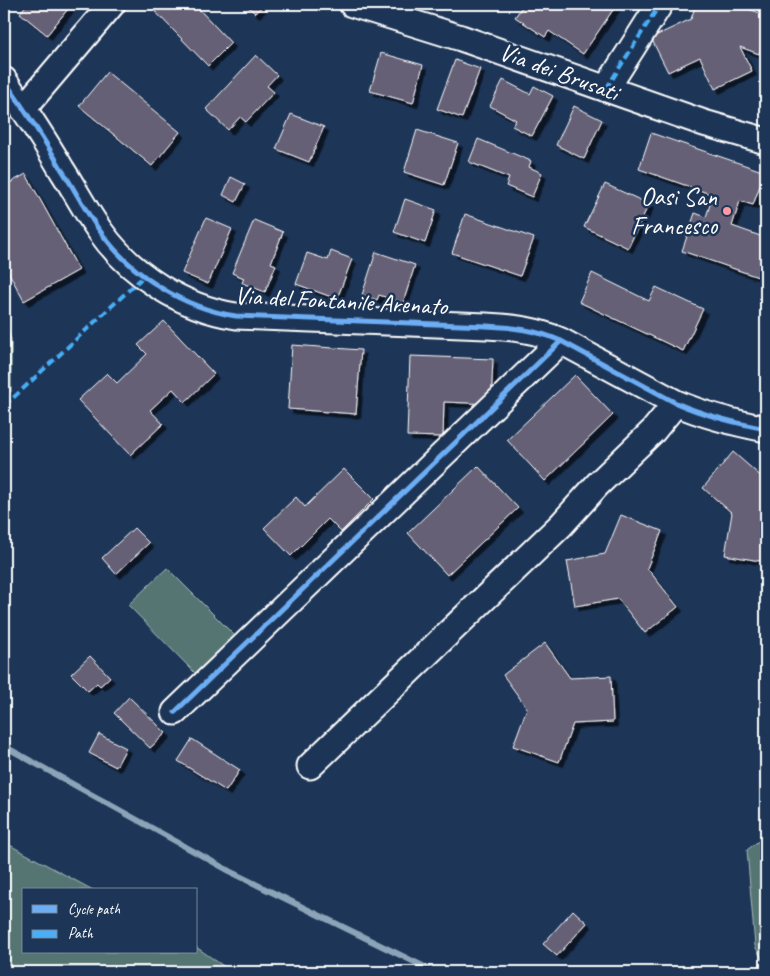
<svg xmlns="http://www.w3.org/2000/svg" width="770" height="976" font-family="Caveat,sans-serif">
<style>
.green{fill:#547473;stroke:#aabab9}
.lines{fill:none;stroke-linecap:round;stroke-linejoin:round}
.stream{stroke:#8ca4b7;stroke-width:6}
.building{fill:#656076;stroke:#fff;filter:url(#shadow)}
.minor-casing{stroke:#fff;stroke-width:29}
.minor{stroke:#1d3557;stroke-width:25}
.quiet{stroke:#49aef6;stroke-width:4;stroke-dasharray:8 4;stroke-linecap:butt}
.cycleway-casing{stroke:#1d3557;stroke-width:8}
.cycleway{stroke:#6dadf4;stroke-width:5}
.poi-dot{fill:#ff9aa2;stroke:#1d3557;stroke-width:2}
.labels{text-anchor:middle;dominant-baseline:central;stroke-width:5;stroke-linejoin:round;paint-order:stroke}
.street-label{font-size:25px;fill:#fff;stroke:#1d3557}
.poi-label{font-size:25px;fill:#fff;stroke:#1d3557;text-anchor:end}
</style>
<defs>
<filter id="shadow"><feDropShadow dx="4.5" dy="4.5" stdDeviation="0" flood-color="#0009"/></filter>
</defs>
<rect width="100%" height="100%" fill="#1d3557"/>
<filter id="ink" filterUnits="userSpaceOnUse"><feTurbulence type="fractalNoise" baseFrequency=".02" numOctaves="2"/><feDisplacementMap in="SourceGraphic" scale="10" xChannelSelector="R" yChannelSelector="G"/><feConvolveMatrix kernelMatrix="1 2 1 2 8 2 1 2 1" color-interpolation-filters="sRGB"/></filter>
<g filter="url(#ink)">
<path class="green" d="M 4,323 L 11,339 L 11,392 L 4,388 Z
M 167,568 L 238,639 L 199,677 L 128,605 Z
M 766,835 L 766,967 L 755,946 L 747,850 Z
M 4,842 L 93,890 L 24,890 L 24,952 L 196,952 L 196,947 L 232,972 L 20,972 L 4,964 Z"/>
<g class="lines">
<path class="stream" d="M 4,746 L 233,873 L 435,972"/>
</g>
<path class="building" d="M 27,4 L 72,4 L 47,35 L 20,13 Z
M 148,4 L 194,4 L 231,43 L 208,66 Z
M 245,4 L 265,4 L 255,13 Z
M 524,4 L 559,4 L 566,8 L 569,4 L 617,4 L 583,54 L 549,31 L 545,37 L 515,17 Z
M 696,4 L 734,4 L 766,15 L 766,34 L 759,54 L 740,47 L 752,71 L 715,89 L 700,57 L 668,72 L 651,38 L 691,19 Z
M 381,53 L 423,65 L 413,103 L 370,91 Z
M 256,55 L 277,75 L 267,86 L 274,92 L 246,122 L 240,117 L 228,130 L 206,109 Z
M 455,60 L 480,69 L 462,118 L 437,109 Z
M 107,72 L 180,132 L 152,166 L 79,106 Z
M 503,80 L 530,94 L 534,86 L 553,96 L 532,136 L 512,126 L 516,120 L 490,106 Z
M 574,106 L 602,120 L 584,159 L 556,145 Z
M 291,114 L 324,127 L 309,162 L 276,149 Z
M 417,130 L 458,143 L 444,185 L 404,172 Z
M 651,133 L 765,172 L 753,205 L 740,201 L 732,226 L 766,238 L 766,262 L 761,278 L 682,251 L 695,213 L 706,217 L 713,195 L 639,169 Z
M 478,139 L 531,161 L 529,167 L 542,173 L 532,197 L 506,186 L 509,178 L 469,162 Z
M 26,174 L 79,270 L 24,301 L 4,264 L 4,186 Z
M 231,177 L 245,184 L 236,202 L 223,195 Z
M 605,184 L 649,204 L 628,248 L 584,227 Z
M 405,199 L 436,210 L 425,243 L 394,232 Z
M 465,214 L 534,238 L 520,276 L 452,253 Z
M 206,218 L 232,229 L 208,284 L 182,273 Z
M 254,220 L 283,232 L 271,263 L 276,265 L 265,292 L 242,283 L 244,278 L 232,273 Z
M 331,251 L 352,259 L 337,299 L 296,284 L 307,253 L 328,260 Z
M 376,252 L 415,265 L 403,303 L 379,295 L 377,300 L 362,295 Z
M 592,273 L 649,301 L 656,287 L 703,309 L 683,351 L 579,302 Z
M 164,321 L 214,374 L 185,402 L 173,389 L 150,410 L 163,424 L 130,455 L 78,400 L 107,373 L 117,383 L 147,354 L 138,345 Z
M 292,345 L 361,350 L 356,414 L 288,409 Z
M 410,356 L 493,359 L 491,404 L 444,402 L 443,437 L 407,436 Z
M 575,375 L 613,415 L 545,481 L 507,440 Z
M 733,452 L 764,479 L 766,478 L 766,562 L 725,555 L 732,513 L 703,488 Z
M 478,466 L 518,508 L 447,575 L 408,533 Z
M 344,469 L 374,499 L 341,532 L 328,519 L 291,556 L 264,528 L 296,497 L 305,507 Z
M 621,515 L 662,531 L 647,568 L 678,607 L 645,633 L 618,599 L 575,606 L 567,561 L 605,554 Z
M 134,528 L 149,543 L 116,574 L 102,558 Z
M 545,643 L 570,678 L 611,676 L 613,722 L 573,724 L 559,762 L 513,746 L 527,708 L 503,675 Z
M 90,656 L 110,677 L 100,686 L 97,683 L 88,691 L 71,674 Z
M 129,697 L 166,733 L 150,748 L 114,713 Z
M 99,734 L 126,748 L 116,767 L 89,753 Z
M 192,739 L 240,770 L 226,791 L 178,761 Z
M 573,910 L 587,923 L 557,956 L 543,944 Z"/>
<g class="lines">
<defs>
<path id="minor" d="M 352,4 L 461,38 L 704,123 L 766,141
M 4,80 C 24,109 44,139 62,170 C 75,190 86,212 100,231 C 131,275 183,308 236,316 L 486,326 C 513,327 536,330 561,341 L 676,403 C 706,416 735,423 766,429
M 606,89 L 660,4
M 23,109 L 112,4
M 175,712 L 561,341
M 310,766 L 561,525 L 598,484 L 653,431 L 676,403"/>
</defs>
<use href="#minor" class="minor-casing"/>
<use href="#minor" class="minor"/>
<path class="quiet" d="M 606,89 L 660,4
M 4,405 L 13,398 L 144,276"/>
<defs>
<path id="cycleway" d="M 4,80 C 24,109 44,139 62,170 C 75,190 86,212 100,231 C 131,275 183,308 236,316 L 486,326 C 513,327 536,330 561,341 L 676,403 C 706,416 735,423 766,429
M 175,712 L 561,341"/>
</defs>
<use href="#cycleway" class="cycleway-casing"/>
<use href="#cycleway" class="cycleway"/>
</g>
</g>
<circle class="poi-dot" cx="727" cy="211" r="5"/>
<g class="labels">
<g class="street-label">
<text transform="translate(559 72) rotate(20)">Via dei Brusati</text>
<text transform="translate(341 301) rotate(3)">Via del Fontanile Arenato</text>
</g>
<g class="poi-label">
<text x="717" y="197">Oasi San<tspan x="717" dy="29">Francesco</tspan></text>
</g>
</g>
<rect width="770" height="976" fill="none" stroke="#1d3557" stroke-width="20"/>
<rect x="10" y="10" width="750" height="956" fill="none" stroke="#fff" stroke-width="2" filter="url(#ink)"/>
<rect x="22" y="888" width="175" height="65" fill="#1d3557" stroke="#77869a"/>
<rect x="32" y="905" width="25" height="8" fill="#6dadf4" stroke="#77869a"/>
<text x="68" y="914" font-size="15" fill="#ffffff">Cycle path</text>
<rect x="32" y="930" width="25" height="8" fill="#49aef6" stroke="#77869a"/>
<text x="68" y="938" font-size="15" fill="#ffffff">Path</text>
</svg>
